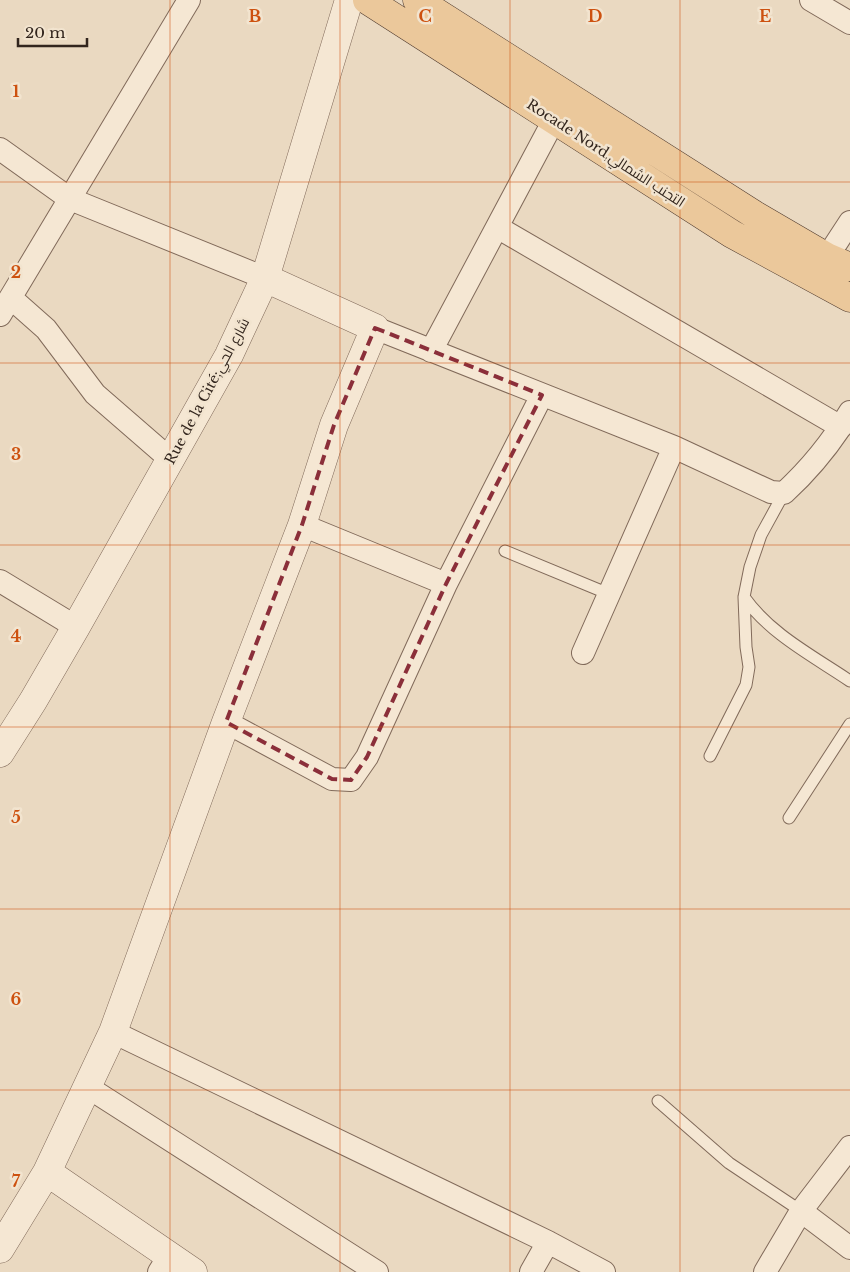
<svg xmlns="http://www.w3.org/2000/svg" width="850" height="1272" font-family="'Libre Baskerville',Cairo,serif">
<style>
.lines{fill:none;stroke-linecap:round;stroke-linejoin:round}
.service-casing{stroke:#816a5a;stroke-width:13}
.minor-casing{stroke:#816a5a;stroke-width:24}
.tertiary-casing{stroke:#816a5a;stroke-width:29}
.primary-casing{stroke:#4f3a2e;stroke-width:29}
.service{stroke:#f5e7d3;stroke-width:11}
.minor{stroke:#f5e7d3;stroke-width:22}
.tertiary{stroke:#f5e7d3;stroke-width:28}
.primary{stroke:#ebc89b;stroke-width:28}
.marked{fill:none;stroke:#8b2f3a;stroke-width:4;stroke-dasharray:10 6;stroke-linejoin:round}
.grid{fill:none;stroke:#cd510f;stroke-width:1;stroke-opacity:0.55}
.labels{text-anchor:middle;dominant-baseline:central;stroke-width:5;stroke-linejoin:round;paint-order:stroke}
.street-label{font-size:14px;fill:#32251d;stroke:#f2e4cf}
.grid-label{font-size:16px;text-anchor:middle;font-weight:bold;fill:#cd510f;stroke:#f2e4cf;stroke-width:5;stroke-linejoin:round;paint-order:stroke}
</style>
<rect width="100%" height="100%" fill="#ead9c1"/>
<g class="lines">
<defs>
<path id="service" d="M 784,493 L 761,535 L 750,567 L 744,597 C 770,634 813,656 850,681
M 505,551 L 609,594
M 710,756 L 746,685 L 749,667 L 746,647 L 744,597
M 789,818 L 850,724
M 658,1101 L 729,1163 L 801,1211"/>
<path id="minor" d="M 811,0 L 850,23
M 0,149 L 70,199 L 265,278
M 497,227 L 841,427
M 818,271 L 850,222
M 11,298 L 46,329 L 95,394 L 171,460
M 0,315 L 189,0
M 375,328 L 674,447 L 771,492 L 784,493 C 809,470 832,442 850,412
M 431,351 L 554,120
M 302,525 L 446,584
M 0,581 L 76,627
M 583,653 L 674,447
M 226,722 L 332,779 L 351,780 L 367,757 L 446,584 L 542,395
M 113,1032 L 548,1242 L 604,1272
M 86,1086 L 377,1272
M 850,1147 L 801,1211 L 850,1248
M 159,1272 L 169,1256
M 531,1272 L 548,1242
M 765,1272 L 801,1211"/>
<path id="tertiary" d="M 0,753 L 33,701 L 76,627 L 229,355 L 265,278 L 349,0
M 0,1249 L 47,1172
M 193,1272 L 47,1172 L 113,1032 L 226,722 L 302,525 L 334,425 L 375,328 L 265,278"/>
<path id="primary" d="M 367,0 L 732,234 L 850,298
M 417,0 L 755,215 L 827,257 L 850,267"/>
</defs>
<use href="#service" class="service-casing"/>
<use href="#minor" class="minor-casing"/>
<use href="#tertiary" class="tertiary-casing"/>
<use href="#primary" class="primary-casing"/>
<use href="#service" class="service"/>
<use href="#minor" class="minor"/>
<use href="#tertiary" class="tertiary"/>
<use href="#primary" class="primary"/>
</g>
<path class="marked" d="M 375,328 L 542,395 L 446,584 L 367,757 L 351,780 L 332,779 L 226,722 L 302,525 L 334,425 Z"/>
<path class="grid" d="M 170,0 L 170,1272M 340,0 L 340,1272M 510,0 L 510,1272M 680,0 L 680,1272M 0,182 L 850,182M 0,363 L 850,363M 0,545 L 850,545M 0,727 L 850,727M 0,909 L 850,909M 0,1090 L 850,1090"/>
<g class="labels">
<g class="street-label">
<text transform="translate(606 153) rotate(33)">Rocade Nord,التجنب الشمالي</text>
<text transform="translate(207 391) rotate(-62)">Rue de la Cité;شارع الحي</text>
</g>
</g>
<g class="grid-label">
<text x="255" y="22">B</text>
<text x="425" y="22">C</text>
<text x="595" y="22">D</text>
<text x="765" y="22">E</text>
<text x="16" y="97">1</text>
<text x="16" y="278">2</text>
<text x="16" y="460">3</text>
<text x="16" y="642">4</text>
<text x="16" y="823">5</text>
<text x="16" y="1005">6</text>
<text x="16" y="1187">7</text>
</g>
<path d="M18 38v8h69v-8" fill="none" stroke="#32251d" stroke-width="2.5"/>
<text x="25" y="38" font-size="15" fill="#32251d" stroke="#f2e4cf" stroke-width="4" paint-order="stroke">20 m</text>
</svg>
